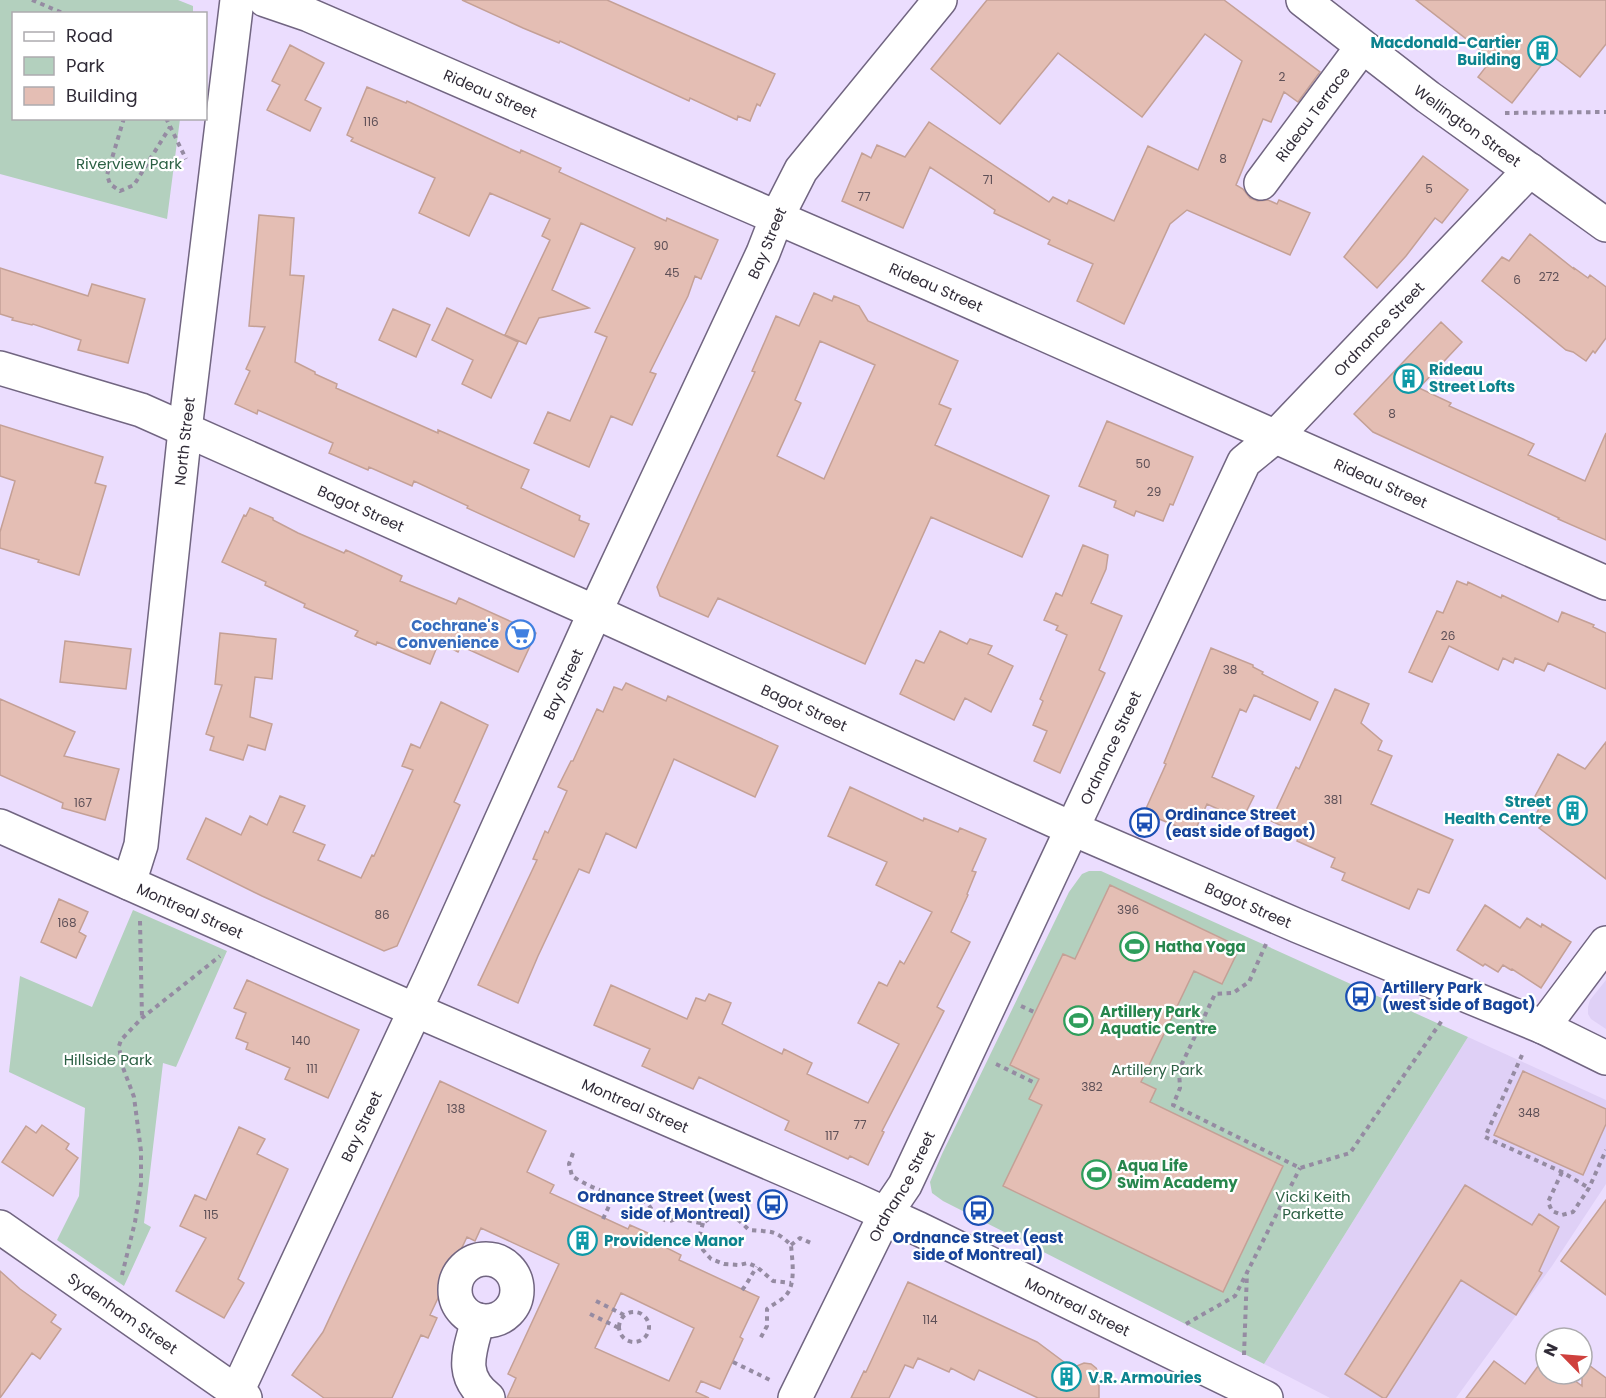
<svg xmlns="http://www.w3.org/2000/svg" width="1606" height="1398" font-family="Poppins,sans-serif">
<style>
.built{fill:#dfd0f6}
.green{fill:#b3d0be}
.building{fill:#e4beb4;stroke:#c4a096;stroke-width:1.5;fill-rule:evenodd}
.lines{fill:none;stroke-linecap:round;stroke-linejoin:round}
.minor-casing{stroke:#716581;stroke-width:36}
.major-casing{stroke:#716581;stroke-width:36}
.path{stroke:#958ba2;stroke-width:4;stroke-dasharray:4.5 4.5;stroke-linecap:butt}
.minor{stroke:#fff;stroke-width:33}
.major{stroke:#fff;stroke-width:33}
.labels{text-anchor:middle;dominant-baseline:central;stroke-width:4.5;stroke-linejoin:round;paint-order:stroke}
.number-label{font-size:12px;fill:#5e5057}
.culture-label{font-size:15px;font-weight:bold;fill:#0d838f;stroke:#fff;text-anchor:start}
.street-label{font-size:15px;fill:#312c38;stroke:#fff}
.park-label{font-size:15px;fill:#2c6044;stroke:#fff}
.shop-label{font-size:15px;font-weight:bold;fill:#366cbe;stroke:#fff;text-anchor:end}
.transit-label{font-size:15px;font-weight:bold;fill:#164399;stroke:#fff;text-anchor:start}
.leisure-label{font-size:15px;font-weight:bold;fill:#27864d;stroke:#fff;text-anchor:start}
</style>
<rect width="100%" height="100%" fill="#ebddfe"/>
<path class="built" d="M 1606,980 L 1606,1029 L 1591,1019 L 1588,1014 L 1588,1007 L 1590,1000 Z
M 1468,1037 L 1606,1100 L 1606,1184 L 1552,1266 L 1456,1398 L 1330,1398 L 1264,1364 Z"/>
<path class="green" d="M 0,0 L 178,0 L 193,6 L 193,14 L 14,14 L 14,118 L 180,119 L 167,219 L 0,174 Z
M 1089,871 L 1101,871 L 1468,1037 L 1264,1364 L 943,1201 L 932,1193 L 930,1182 L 942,1154 L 1069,892 L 1082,874 Z
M 133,910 L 227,951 L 176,1067 L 163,1063 L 144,1223 L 151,1227 L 124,1286 L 57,1240 L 79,1196 L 85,1108 L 9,1072 L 20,976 L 92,1007 Z"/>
<path class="building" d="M 462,0 L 607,0 L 775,74 L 760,106 L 757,104 L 750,121 L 738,116 L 737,120 L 690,98 L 689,101 L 560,41 L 559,43 L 523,28 Z
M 987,0 L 1224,0 L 1320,72 L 1298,102 L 1284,92 L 1271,122 L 1263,119 L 1236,185 L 1243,189 L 1250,198 L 1258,201 L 1268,200 L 1277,204 L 1279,200 L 1310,213 L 1290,255 L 1187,210 L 1170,224 L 1124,324 L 1077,301 L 1093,264 L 1048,244 L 1050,240 L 994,213 L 995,210 L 930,167 L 903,228 L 842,201 L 862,153 L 871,158 L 877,145 L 905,157 L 929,122 L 1049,202 L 1053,197 L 1067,204 L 1069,200 L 1114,221 L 1148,146 L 1198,170 L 1242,61 L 1205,34 L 1142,117 L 1058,53 L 1000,124 L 931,69 Z
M 1416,0 L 1606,0 L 1606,44 L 1580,77 L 1550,54 L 1512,103 L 1478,77 L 1492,59 Z
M 290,45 L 324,63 L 305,100 L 321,108 L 310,131 L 267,110 L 280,85 L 272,81 Z
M 367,87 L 406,103 L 407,101 L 520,153 L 521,150 L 561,168 L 559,172 L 666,221 L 667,218 L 718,240 L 701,279 L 695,276 L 688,296 L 650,372 L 656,374 L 632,425 L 611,416 L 589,467 L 534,443 L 548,412 L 570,421 L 607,337 L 595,332 L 635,248 L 581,223 L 552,290 L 589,308 L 539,318 L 526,344 L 505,335 L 550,240 L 542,236 L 550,219 L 490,193 L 469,236 L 419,213 L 435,178 L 351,141 L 353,138 L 347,135 Z
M 1423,156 L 1468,190 L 1442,223 L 1435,218 L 1406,256 L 1377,288 L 1344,257 Z
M 259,215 L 294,218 L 290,275 L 304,276 L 295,362 L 315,372 L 315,374 L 337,384 L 336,388 L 438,433 L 438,430 L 529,470 L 521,488 L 580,516 L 579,520 L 589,524 L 574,557 L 467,508 L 468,506 L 414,481 L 412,486 L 369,467 L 368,470 L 329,453 L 333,443 L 258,410 L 257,414 L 235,404 L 250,371 L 246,369 L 265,327 L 249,326 Z
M 1530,234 L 1574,269 L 1574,268 L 1588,278 L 1590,275 L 1606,287 L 1606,338 L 1595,353 L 1593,351 L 1586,361 L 1573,352 L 1566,350 L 1482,281 L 1502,257 L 1509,261 Z
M 0,268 L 88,296 L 92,284 L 145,299 L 128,363 L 78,350 L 81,340 L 33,324 L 32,325 L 12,320 L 13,318 L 0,314 Z
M 814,293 L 832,301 L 834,296 L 859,306 L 868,321 L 958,361 L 939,404 L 951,409 L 935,445 L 1049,496 L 1022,557 L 931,517 L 865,664 L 718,598 L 708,617 L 660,596 L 657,587 L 755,372 L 752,371 L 776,316 L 799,326 ZM 820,341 L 875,365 L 824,479 L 777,456 L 801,403 L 795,400 Z
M 447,308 L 518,342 L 491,398 L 462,384 L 473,360 L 432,340 Z
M 393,309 L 430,325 L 416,357 L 379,340 Z
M 1441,322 L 1462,342 L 1419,388 L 1451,403 L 1449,406 L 1534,444 L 1528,455 L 1585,481 L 1606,433 L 1606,540 L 1558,519 L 1559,518 L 1373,432 L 1354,414 Z
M 1107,421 L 1193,457 L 1173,505 L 1170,504 L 1163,521 L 1136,511 L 1134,516 L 1114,507 L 1116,501 L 1079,486 Z
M 0,425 L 103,457 L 95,483 L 106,486 L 79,575 L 38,562 L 39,560 L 0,548 L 0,532 L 15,481 L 0,476 Z
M 250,508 L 273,518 L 273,520 L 298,533 L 344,553 L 346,550 L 402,576 L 400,581 L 456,604 L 459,598 L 536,633 L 518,672 L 461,646 L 458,652 L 439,642 L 430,664 L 377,642 L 376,645 L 355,636 L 358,631 L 304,607 L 305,604 L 265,585 L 266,582 L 222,562 L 244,515 L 246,516 Z
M 1083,545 L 1108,555 L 1106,569 L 1091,603 L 1122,616 L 1099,670 L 1105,673 L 1060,773 L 1034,761 L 1047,731 L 1033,725 L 1043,701 L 1040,699 L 1067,635 L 1056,630 L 1058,626 L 1044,620 L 1056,593 L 1062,596 Z
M 1457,581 L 1467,585 L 1468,582 L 1501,598 L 1502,595 L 1558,622 L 1562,612 L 1594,625 L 1593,627 L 1606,633 L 1606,689 L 1548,663 L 1544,671 L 1515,658 L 1513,663 L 1503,658 L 1498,670 L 1449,646 L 1432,682 L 1409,672 L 1437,611 L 1443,613 Z
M 940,631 L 967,644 L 970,639 L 992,646 L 988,654 L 1013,666 L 991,712 L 965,698 L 954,720 L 900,694 L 916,660 L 924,663 Z
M 220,633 L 276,639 L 272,679 L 255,677 L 250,717 L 272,724 L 265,750 L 248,745 L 243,760 L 210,750 L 214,737 L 206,734 L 222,685 L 215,684 Z
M 65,641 L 131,649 L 126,689 L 60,682 Z
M 1211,648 L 1253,665 L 1253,667 L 1263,672 L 1262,674 L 1318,702 L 1310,720 L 1254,695 L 1246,712 L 1240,709 L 1212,777 L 1254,796 L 1242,820 L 1207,804 L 1194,833 L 1144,813 L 1166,764 L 1164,763 Z
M 626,683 L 666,701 L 668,696 L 778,746 L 755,797 L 674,759 L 636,848 L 606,833 L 589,873 L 579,869 L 538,956 L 518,1003 L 478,985 L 537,860 L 533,859 L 545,831 L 548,833 L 567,791 L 558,787 L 571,761 L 573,761 L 597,709 L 603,712 L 614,687 L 622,690 Z
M 1335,689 L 1369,704 L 1361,723 L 1382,741 L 1378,750 L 1392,756 L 1371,804 L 1453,840 L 1429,893 L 1418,889 L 1409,909 L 1342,880 L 1345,873 L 1331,867 L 1335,858 L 1297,841 L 1299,834 L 1271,821 L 1296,767 L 1299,769 Z
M 0,699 L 75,732 L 64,756 L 119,769 L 105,820 L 62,808 L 63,803 L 0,775 Z
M 441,702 L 488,725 L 454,802 L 460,805 L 397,946 L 384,951 L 262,896 L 187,859 L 206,818 L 241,835 L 250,816 L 267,825 L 280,796 L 305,806 L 293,832 L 325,845 L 318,860 L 361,878 L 372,855 L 374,856 L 413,770 L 402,766 L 411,744 L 420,748 Z
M 1606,742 L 1606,879 L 1539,828 L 1546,822 L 1535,816 L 1541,805 L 1533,800 L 1558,754 L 1585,769 Z
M 850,787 L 923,821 L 924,818 L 958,832 L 960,828 L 986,839 L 972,871 L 976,872 L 967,894 L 968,895 L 951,932 L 970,942 L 937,1007 L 944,1011 L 882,1131 L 884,1132 L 868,1165 L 850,1156 L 848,1159 L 785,1130 L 789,1121 L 699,1077 L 693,1089 L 642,1066 L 650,1049 L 594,1025 L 611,985 L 687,1019 L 696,998 L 705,1001 L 709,994 L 731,1003 L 722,1024 L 782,1054 L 784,1049 L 812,1063 L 807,1074 L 868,1103 L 899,1044 L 858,1023 L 879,982 L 887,986 L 900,961 L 904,964 L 932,912 L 876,885 L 887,862 L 828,836 Z
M 1110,885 L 1240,947 L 1222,984 L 1194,971 L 1141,1082 L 1156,1089 L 1150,1102 L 1283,1166 L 1223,1292 L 1003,1186 L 1042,1105 L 1029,1099 L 1039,1079 L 1010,1065 L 1063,954 L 1075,959 Z
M 59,899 L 88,912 L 79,932 L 86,936 L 76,958 L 41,942 Z
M 1485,905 L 1520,928 L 1527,918 L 1541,927 L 1542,924 L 1571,942 L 1541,988 L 1512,969 L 1511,970 L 1503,965 L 1498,972 L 1485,964 L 1483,966 L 1457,950 Z
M 247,980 L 359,1030 L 328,1098 L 285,1079 L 290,1068 L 246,1049 L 248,1043 L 236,1038 L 246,1013 L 234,1008 Z
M 1523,1071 L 1606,1109 L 1606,1124 L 1583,1175 L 1494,1135 Z
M 440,1081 L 546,1131 L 527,1172 L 554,1185 L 550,1193 L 628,1229 L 630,1225 L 659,1238 L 657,1243 L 681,1255 L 679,1260 L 759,1297 L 740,1337 L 743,1339 L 720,1389 L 701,1381 L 696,1392 L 709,1398 L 507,1398 L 516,1378 L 508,1374 L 559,1264 L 481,1228 L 475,1241 L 467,1237 L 430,1315 L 437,1318 L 428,1338 L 421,1335 L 392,1398 L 324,1398 L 292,1375 L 323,1332 ZM 621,1293 L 694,1328 L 669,1381 L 595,1348 Z
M 42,1125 L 69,1144 L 66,1149 L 78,1158 L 53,1196 L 2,1162 L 26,1126 L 36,1133 Z
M 239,1127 L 265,1139 L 257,1154 L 288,1169 L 238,1279 L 244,1283 L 224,1318 L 176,1291 L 206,1238 L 180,1226 L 195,1195 L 206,1200 Z
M 1465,1185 L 1532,1225 L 1539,1214 L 1559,1227 L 1539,1271 L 1542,1273 L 1516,1315 L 1461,1280 L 1386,1398 L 1383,1398 L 1345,1374 Z
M 1606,1200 L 1606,1295 L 1561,1261 Z
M 0,1271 L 20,1289 L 56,1315 L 51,1322 L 61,1329 L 40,1359 L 32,1353 L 0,1398 Z
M 908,1282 L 1037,1342 L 1072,1368 L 1084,1363 L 1091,1364 L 1096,1368 L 1099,1374 L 1099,1398 L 1038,1398 L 979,1370 L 974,1380 L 951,1368 L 949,1372 L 918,1358 L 913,1368 L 905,1365 L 889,1398 L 851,1398 L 864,1371 L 866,1372 Z
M 1544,1358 L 1546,1360 L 1546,1374 L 1566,1374 L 1582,1386 L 1582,1360 L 1606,1378 L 1606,1398 L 1466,1398 L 1494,1361 L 1525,1384 Z"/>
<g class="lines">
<defs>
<g id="minor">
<path id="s1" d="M 265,0 L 309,15 C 743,201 1175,390 1606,583"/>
<path id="s2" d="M 1303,0 L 1428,97 L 1606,225"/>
<path id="s3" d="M 1261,183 L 1362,47"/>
<path id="s4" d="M 0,368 L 141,410 L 595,612 L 1073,829 L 1298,926 L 1543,1027 L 1606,1058"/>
<path id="s5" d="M 129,883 L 141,845 L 185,430 L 237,0"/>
<path d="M 1543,1027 L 1606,943"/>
<path id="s6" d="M 0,1227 L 245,1398"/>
<circle cx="486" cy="1290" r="31"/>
<path d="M 478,1320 C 470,1351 458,1375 488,1398"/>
<path id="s7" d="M 234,1398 L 431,976 L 595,612 L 763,253 L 777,217 L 801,170 L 940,0"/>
<path id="s8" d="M 795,1398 L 886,1213 L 905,1185 L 1244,462 L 1277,435 L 1530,170"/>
</g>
<g id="major">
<path id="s9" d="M 0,826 L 415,1010 L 853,1199 L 919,1229 L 1266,1398"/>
</g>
</defs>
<use href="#minor" class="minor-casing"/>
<use href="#major" class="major-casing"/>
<path class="path" d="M 32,0 L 65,14
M 1505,113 L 1606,112
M 124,118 L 107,175 L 110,184 L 120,191 L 134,185 L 170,127
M 166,118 L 186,159
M 140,921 L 142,1018
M 1266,944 L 1249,982 L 1233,993 L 1215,994 L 1179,1070 L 1180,1088 L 1173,1105 L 1300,1168 L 1350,1153 L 1443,1019
M 1021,1006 L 1034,1012
M 1522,1055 L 1485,1137 L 1562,1172 L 1589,1188
M 996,1064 L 1033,1082
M 573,1153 L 569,1164 L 572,1176 C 584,1184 600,1191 615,1195 C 622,1197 631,1196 638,1198 C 649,1201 650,1210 658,1216 C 670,1225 669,1219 680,1219 C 686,1219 696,1223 703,1223 C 724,1208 732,1213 749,1230 C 770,1232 775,1229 791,1245 C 792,1259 796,1282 787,1294 C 783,1300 773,1304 767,1309 L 767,1326 L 760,1339
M 1562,1172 L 1548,1202 L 1552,1211 L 1562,1215 L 1573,1212 L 1589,1188 L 1606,1150
M 603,1219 L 614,1195
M 703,1223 L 699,1238 L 703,1250 L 711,1259 L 724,1264 L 739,1265 L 748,1263 L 757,1267 L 773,1281 L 791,1283
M 791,1245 L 800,1238 L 813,1244
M 122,1275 L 135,1222 L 141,1184 L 141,1151 L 134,1097 L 122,1065 L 119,1046 L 121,1040 L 142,1018 L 220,956
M 742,1290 C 748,1283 751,1275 757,1267
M 596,1301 L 624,1315
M619 1327a15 15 0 1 1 30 0a15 15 0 1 1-30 0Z
M 590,1314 L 619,1328
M 1186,1324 L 1235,1296 L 1300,1168
M 1244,1355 L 1247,1272
M 733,1362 L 770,1380"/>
<use href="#minor" class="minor"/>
<use href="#major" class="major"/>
</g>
<defs>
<symbol id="building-ring" viewBox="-11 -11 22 22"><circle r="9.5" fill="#fff" stroke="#0f9aa8" stroke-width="1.5"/><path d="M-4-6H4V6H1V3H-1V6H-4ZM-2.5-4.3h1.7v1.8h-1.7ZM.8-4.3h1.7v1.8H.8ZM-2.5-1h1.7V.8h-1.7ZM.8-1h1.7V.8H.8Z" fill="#0f9aa8"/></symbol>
<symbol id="supermarket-ring" viewBox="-11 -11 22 22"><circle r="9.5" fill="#fff" stroke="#3f7fe0" stroke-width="1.5"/><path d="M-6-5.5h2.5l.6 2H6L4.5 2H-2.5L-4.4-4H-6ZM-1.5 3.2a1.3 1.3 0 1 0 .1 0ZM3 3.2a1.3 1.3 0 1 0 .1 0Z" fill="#3f7fe0"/></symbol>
<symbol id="bus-ring" viewBox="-11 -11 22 22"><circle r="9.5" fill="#fff" stroke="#1a4fb4" stroke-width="1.5"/><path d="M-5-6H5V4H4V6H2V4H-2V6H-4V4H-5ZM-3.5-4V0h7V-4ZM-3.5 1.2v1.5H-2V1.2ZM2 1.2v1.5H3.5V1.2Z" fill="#1a4fb4"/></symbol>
<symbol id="stadium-ring" viewBox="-11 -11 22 22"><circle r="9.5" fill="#fff" stroke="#2e9e5b" stroke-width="1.5"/><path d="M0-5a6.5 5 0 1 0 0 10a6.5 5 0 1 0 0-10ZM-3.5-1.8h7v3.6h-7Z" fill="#2e9e5b"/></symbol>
</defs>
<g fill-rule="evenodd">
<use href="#building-ring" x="1526" y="34" width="33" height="33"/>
<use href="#building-ring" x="1392" y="362" width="33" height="33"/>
<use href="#supermarket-ring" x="504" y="618" width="33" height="33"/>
<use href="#building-ring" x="1556" y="794" width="33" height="33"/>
<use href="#bus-ring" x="1128" y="806" width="33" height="33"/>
<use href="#stadium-ring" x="1118" y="930" width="33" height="33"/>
<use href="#bus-ring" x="1344" y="980" width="33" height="33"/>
<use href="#stadium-ring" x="1062" y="1004" width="33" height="33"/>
<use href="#stadium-ring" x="1080" y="1158" width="33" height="33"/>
<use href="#bus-ring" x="756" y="1188" width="33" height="33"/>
<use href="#bus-ring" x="962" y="1194" width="33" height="33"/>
<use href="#building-ring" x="566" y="1224" width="33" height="33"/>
<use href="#building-ring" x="1050" y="1360" width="33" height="33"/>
</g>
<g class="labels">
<g class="number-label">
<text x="1282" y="76">2</text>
<text x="371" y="121">116</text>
<text x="1223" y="158">8</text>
<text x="988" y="179">71</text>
<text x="1429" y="188">5</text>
<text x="864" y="196">77</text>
<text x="661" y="245">90</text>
<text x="672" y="272">45</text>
<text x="1549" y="276">272</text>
<text x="1517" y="279">6</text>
<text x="1392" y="413">8</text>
<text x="1143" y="463">50</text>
<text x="1154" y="491">29</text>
<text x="1448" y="635">26</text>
<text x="1230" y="669">38</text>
<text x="1333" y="799">381</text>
<text x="83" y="802">167</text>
<text x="1128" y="909">396</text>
<text x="382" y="914">86</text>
<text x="67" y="922">168</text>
<text x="301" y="1040">140</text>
<text x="312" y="1068">111</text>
<text x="1092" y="1086">382</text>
<text x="456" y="1108">138</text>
<text x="1529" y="1112">348</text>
<text x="860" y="1124">77</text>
<text x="832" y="1135">117</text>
<text x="211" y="1214">115</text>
<text x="930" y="1319">114</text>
</g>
<g class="culture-label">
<text x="1521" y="42" text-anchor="end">Macdonald-Cartier<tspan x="1521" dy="17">Building</tspan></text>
<text x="1429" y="369">Rideau<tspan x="1429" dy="17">Street Lofts</tspan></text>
<text x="1551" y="801" text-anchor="end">Street<tspan x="1551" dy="17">Health Centre</tspan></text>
<text x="604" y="1240">Providence Manor</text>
<text x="1088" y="1377">V.R. Armouries</text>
</g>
<g class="street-label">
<text stroke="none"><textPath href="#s1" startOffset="244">Rideau Street</textPath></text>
<text stroke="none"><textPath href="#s3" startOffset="86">Rideau Terrace</textPath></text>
<text stroke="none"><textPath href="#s2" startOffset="207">Wellington Street</textPath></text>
<text stroke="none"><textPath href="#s7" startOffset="1272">Bay Street</textPath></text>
<text stroke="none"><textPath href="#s1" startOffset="730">Rideau Street</textPath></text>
<text stroke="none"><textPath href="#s8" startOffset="1228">Ordnance Street</textPath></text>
<text stroke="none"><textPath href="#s5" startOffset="446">North Street</textPath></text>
<text stroke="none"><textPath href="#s1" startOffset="1216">Rideau Street</textPath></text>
<text stroke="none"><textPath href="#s4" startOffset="388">Bagot Street</textPath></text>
<text stroke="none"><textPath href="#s7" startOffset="786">Bay Street</textPath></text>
<text stroke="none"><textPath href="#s4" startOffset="874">Bagot Street</textPath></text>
<text stroke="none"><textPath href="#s8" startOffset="723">Ordnance Street</textPath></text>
<text stroke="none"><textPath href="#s4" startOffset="1360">Bagot Street</textPath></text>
<text stroke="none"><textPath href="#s9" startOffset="208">Montreal Street</textPath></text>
<text stroke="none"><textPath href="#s9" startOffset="694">Montreal Street</textPath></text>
<text stroke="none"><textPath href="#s7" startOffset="300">Bay Street</textPath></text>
<text stroke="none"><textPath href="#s8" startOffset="237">Ordnance Street</textPath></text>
<text stroke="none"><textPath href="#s9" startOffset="1180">Montreal Street</textPath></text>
<text stroke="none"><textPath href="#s6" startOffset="150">Sydenham Street</textPath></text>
</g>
<g class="park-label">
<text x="129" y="163">Riverview Park</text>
<text x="108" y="1059">Hillside Park</text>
<text x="1157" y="1069">Artillery Park</text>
<text x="1313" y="1196">Vicki Keith<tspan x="1313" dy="17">Parkette</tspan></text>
</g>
<g class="shop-label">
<text x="499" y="625">Cochrane's<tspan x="499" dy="17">Convenience</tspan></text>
</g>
<g class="transit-label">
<text x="1165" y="814">Ordinance Street<tspan x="1165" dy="17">(east side of Bagot)</tspan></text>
<text x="1382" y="987">Artillery Park<tspan x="1382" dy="17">(west side of Bagot)</tspan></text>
<text x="751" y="1196" text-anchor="end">Ordnance Street (west<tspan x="751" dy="17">side of Montreal)</tspan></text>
<text x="978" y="1237" text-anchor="middle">Ordnance Street (east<tspan x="978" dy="17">side of Montreal)</tspan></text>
</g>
<g class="leisure-label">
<text x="1155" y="946">Hatha Yoga</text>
<text x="1100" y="1011">Artillery Park<tspan x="1100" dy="17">Aquatic Centre</tspan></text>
<text x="1117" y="1165">Aqua Life<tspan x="1117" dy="17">Swim Academy</tspan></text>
</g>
</g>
<rect x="12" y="12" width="195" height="108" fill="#ffffff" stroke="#adabaf" stroke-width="1.5"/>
<rect x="24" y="32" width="30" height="9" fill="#ffffff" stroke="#adabaf" stroke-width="1.5"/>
<text x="66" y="42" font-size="18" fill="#312c38">Road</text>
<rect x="24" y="57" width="30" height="18" fill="#b3d0be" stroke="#adabaf" stroke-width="1.5"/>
<text x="66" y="72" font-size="18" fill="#312c38">Park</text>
<rect x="24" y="87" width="30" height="18" fill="#e4beb4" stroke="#adabaf" stroke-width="1.5"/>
<text x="66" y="102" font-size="18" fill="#312c38">Building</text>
<g transform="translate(1564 1356) rotate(295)"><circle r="28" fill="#ffffff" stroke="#adabaf" stroke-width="1.5"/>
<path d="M0-4.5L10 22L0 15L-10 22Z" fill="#cf403d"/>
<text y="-9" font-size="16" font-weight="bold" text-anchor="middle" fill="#312c38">N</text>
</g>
</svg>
